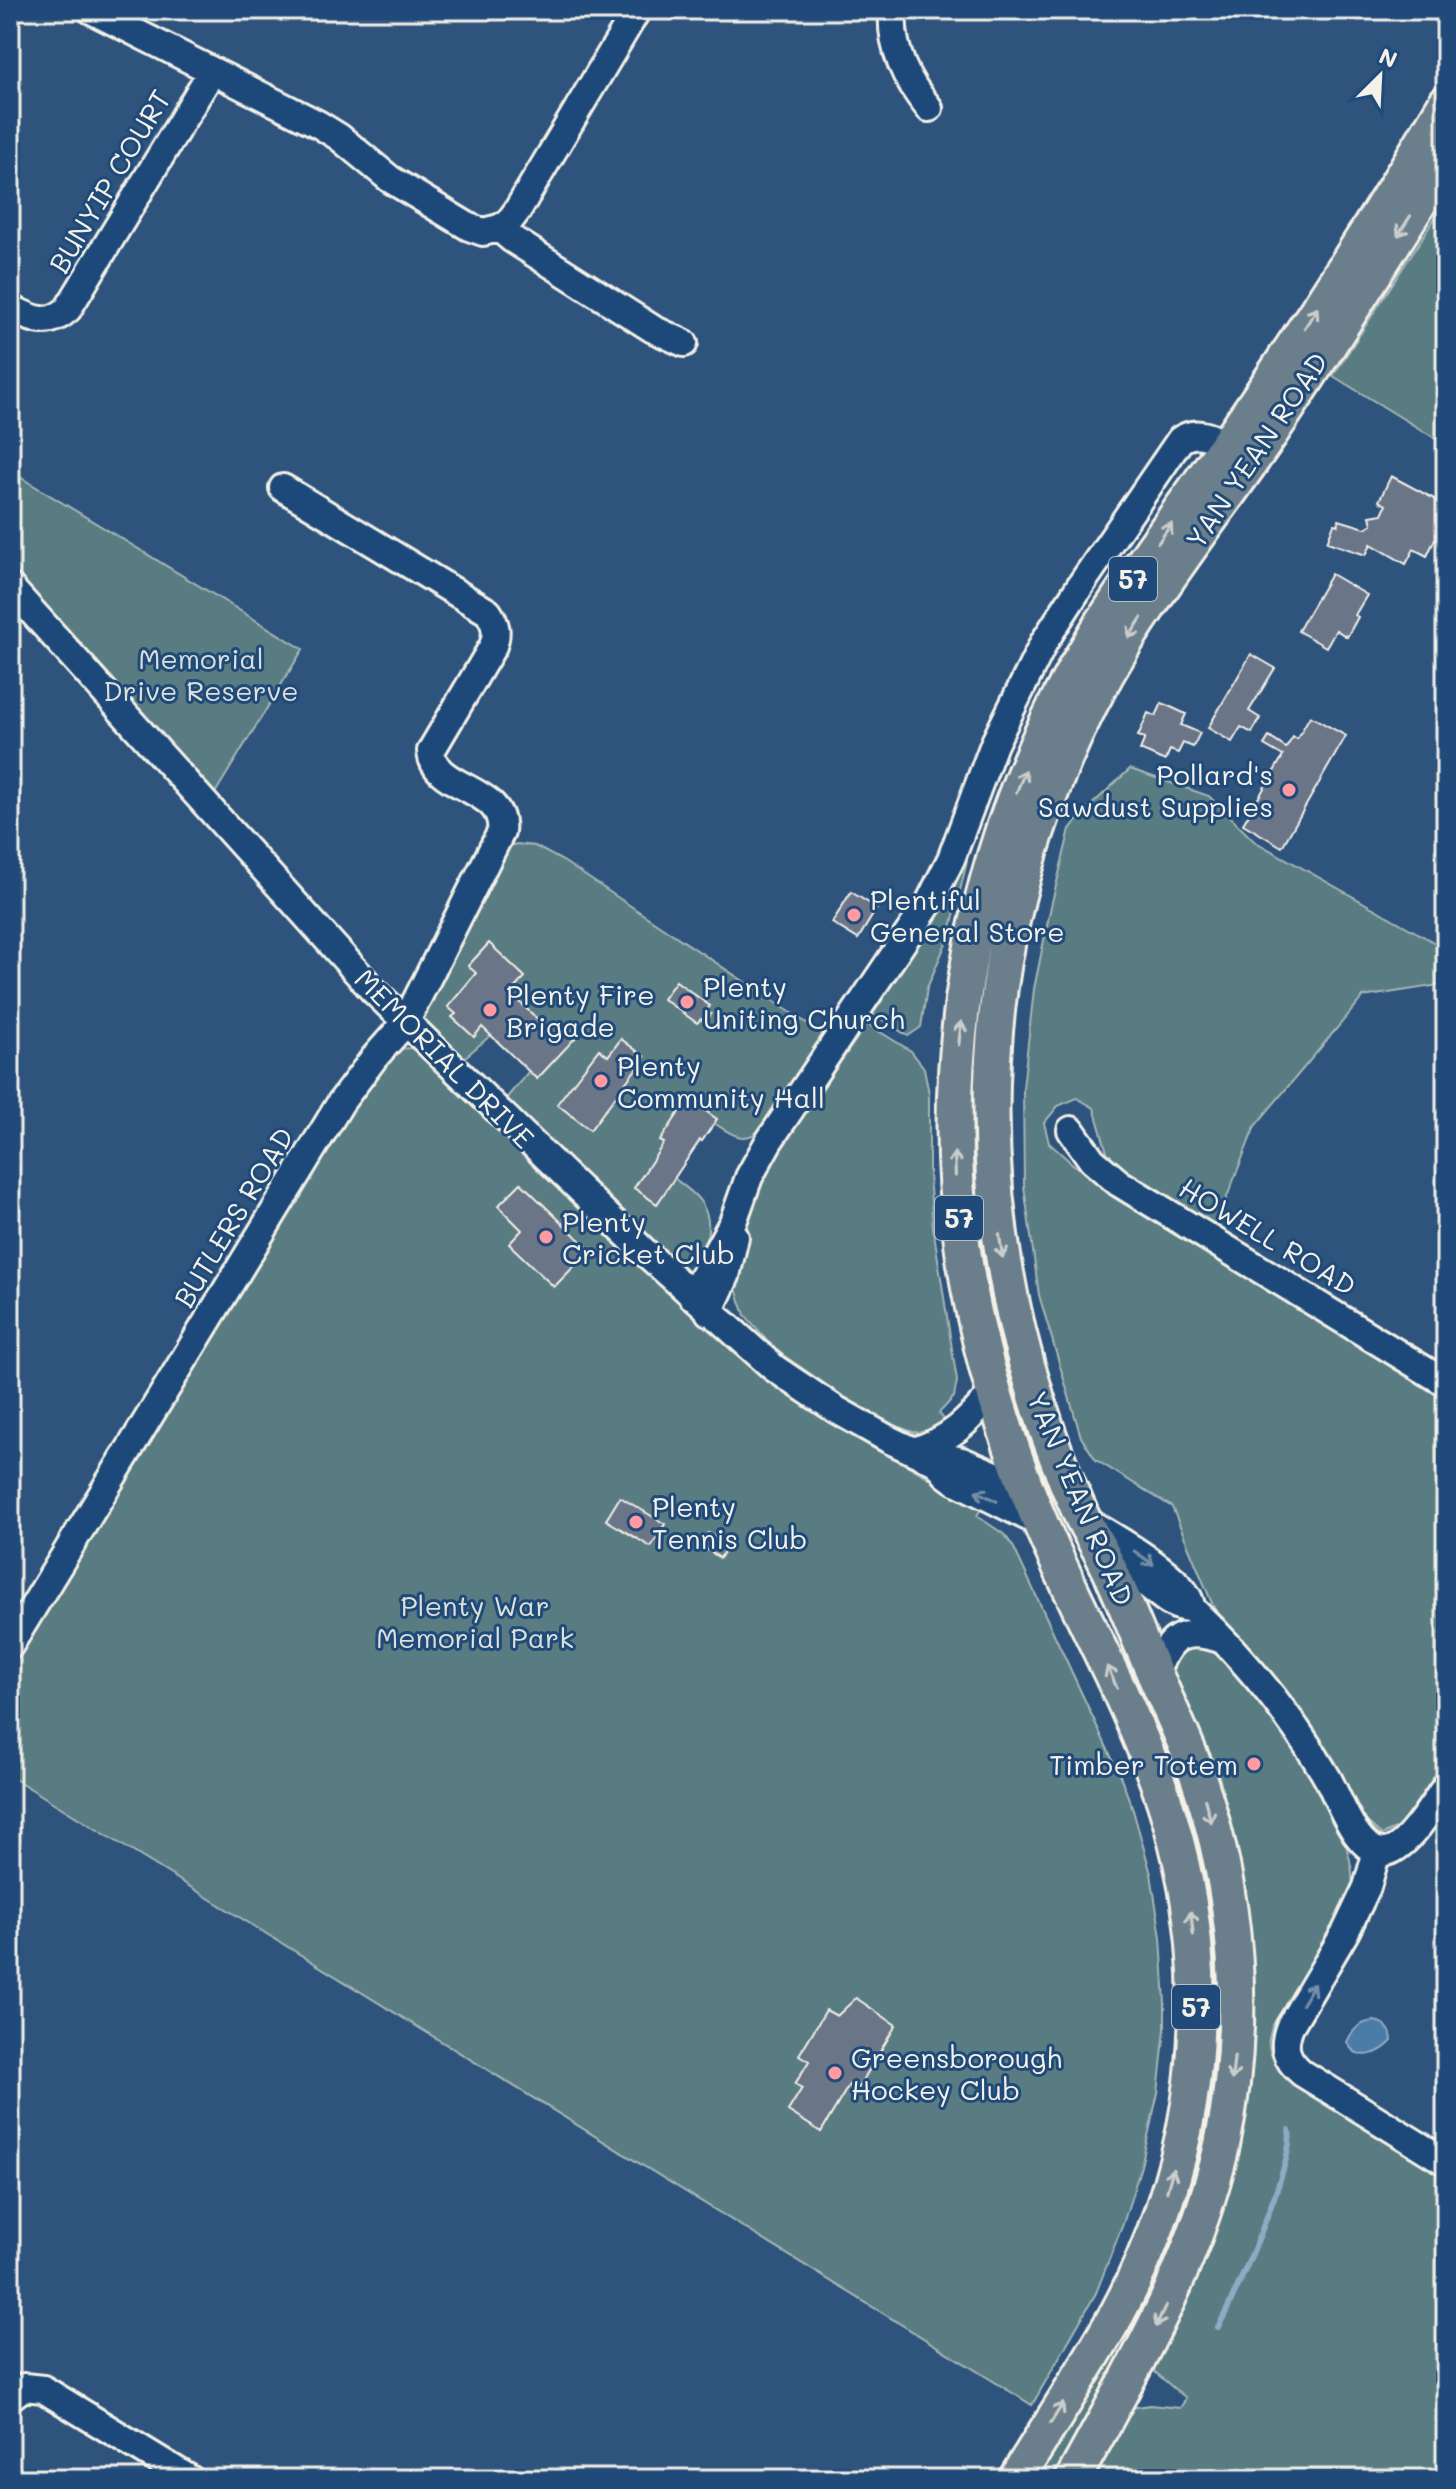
<svg xmlns="http://www.w3.org/2000/svg" width="1456" height="2489" font-family="Mali,sans-serif">
<style>
.green{fill:#587c82;stroke:#a6b6b5;stroke-width:2}
.water{fill:#4b7ba8;stroke:#8faac2;stroke-width:2}
.lines{fill:none;stroke-linecap:round;stroke-linejoin:round}
.stream{stroke:#8faac2;stroke-width:6}
.building{fill:#6a7588;stroke:#f4f1e8;stroke-width:2}
.minor-casing{stroke:#f4f1e8;stroke-width:32}
.major-casing{stroke:#f4f1e8;stroke-width:40}
.minor{stroke:#1f4a7a;stroke-width:26}
.major{stroke:#6b7e8b;stroke-width:34}
.oneway{stroke:#cbcecc}
.oneway2{stroke:#748da6}
.poi-dot{fill:#ff9aa2;stroke:#1f4a7a;stroke-width:3}
.labels{text-anchor:middle;dominant-baseline:central;stroke-width:6;stroke-linejoin:round;paint-order:stroke}
.shield{fill:#1f4a7a;stroke:#b4bfc7;stroke-width:2}
.shield-label{font-size:26px;font-weight:bold;fill:#f4f1e8}
.street-label{font-size:28px;fill:#f4f1e8;stroke:#1f4a7a}
.park-label{font-size:28px;fill:#dddfd9;stroke:#1f4a7a}
.poi-label{font-size:28px;fill:#f4f1e8;stroke:#1f4a7a;text-anchor:start}
</style>
<rect width="100%" height="100%" fill="#2e537d"/>
<filter id="ink" filterUnits="userSpaceOnUse"><feTurbulence type="fractalNoise" baseFrequency=".0125" numOctaves="2"/><feDisplacementMap in="SourceGraphic" scale="16" xChannelSelector="R" yChannelSelector="G"/><feConvolveMatrix kernelMatrix="1 2 1 2 8 2 1 2 1" color-interpolation-filters="sRGB"/></filter>
<g filter="url(#ink)">
<path class="green" d="M 1446,201 L 1446,445 L 1333,376 Z
M 10,471 L 303,649 L 212,798 L 10,573 Z
M 1130,769 L 1209,796 L 1254,841 L 1446,949 L 1446,984 L 1363,997 L 1255,1126 L 1214,1230 L 1131,1180 L 1107,1152 L 1094,1108 L 1077,1098 L 1058,1106 L 1044,1123 L 1049,1143 L 1075,1166 L 1135,1205 L 1446,1392 L 1446,1761 L 1399,1827 L 1382,1835 L 1366,1821 L 1280,1684 L 1214,1608 L 1172,1507 L 1096,1460 L 1081,1437 L 1039,1295 L 1024,1186 L 1023,1088 L 1034,989 L 1051,906 L 1070,829 L 1085,811 Z
M 516,844 L 535,846 L 563,861 L 823,1034 L 820,1044 L 760,1130 C 743,1145 730,1133 714,1123 L 702,1141 L 700,1140 L 674,1178 C 683,1186 696,1193 702,1204 C 718,1230 702,1265 670,1258 L 504,1101 L 529,1071 L 491,1035 L 463,1059 L 424,1023 L 424,1011 L 506,848 Z
M 966,850 L 967,862 L 949,936 L 927,988 L 921,1027 L 908,1036 L 873,1014 C 910,959 939,911 966,850 Z
M 867,1024 L 911,1051 L 924,1068 L 929,1094 L 929,1175 L 933,1227 L 957,1381 L 954,1397 L 939,1413 L 947,1423 L 934,1430 L 924,1433 L 913,1432 L 888,1423 L 851,1402 L 776,1350 L 745,1315 L 735,1286 L 738,1253 L 758,1193 L 769,1169 L 782,1146 Z
M 410,1048 L 423,1053 L 732,1348 C 808,1412 895,1459 982,1507 L 977,1516 L 1005,1535 L 1014,1548 L 1121,1778 L 1133,1810 L 1151,1874 L 1161,1937 L 1165,2003 L 1165,2029 L 1158,2093 L 1141,2166 L 1123,2224 L 1096,2293 L 1032,2405 L 10,1776 L 10,1664 L 179,1384 L 355,1102 L 398,1049 Z
M 1189,1646 L 1212,1649 L 1218,1654 C 1261,1703 1360,1822 1352,1889 C 1348,1923 1308,1973 1289,2001 C 1281,2012 1271,2024 1269,2039 C 1267,2052 1274,2062 1283,2071 L 1446,2171 L 1446,2479 L 1086,2479 L 1124,2409 L 1150,2405 L 1180,2408 L 1186,2399 L 1147,2365 L 1164,2345 L 1189,2293 L 1211,2242 L 1228,2188 L 1246,1921 L 1234,1839 L 1229,1839 C 1226,1814 1224,1790 1216,1765 C 1204,1732 1143,1675 1189,1646 Z
M 1175,1750 L 1205,1844 L 1224,1997 L 1209,2144 L 1167,2268 L 1059,2479 L 1034,2479 L 1184,2193 L 1177,1803 L 1167,1754 Z"/>
<path class="water" d="M 1374,2021 C 1384,2022 1392,2030 1392,2041 C 1379,2055 1357,2063 1347,2042 C 1353,2029 1360,2022 1374,2021 Z"/>
<g class="lines">
<path class="stream" d="M 1218,2327 C 1235,2297 1296,2159 1289,2130"/>
</g>
<path class="building" d="M 1391,476 L 1446,505 L 1446,531 L 1440,542 L 1435,539 L 1427,556 L 1414,549 L 1406,564 L 1371,544 L 1366,555 L 1327,542 L 1334,524 L 1338,525 L 1339,520 L 1365,528 L 1372,524 L 1370,516 L 1382,514 L 1386,505 L 1379,501 Z
M 1331,574 L 1367,595 L 1355,615 L 1358,617 L 1347,637 L 1336,630 L 1326,647 L 1298,631 Z
M 1251,654 L 1275,668 L 1249,711 L 1260,718 L 1252,733 L 1241,727 L 1232,742 L 1208,728 Z
M 1162,703 L 1186,714 L 1181,725 L 1200,733 L 1193,747 L 1183,743 L 1178,753 L 1170,750 L 1165,761 L 1140,750 L 1145,738 L 1138,736 L 1148,713 L 1156,716 Z
M 1310,716 L 1346,736 L 1282,847 L 1243,824 L 1283,756 L 1264,745 L 1269,737 L 1286,748 L 1293,737 L 1297,739 Z
M 851,892 L 877,908 L 858,939 L 832,923 Z
M 489,943 L 525,977 L 510,993 L 549,1030 L 557,1021 L 577,1036 L 537,1079 L 482,1027 L 474,1037 L 452,1017 L 456,1014 L 448,1007 L 476,973 L 468,966 Z
M 676,981 L 710,1006 L 706,1011 L 711,1014 L 705,1022 L 701,1019 L 697,1023 L 663,999 Z
M 621,1039 L 645,1057 L 590,1130 L 557,1104 L 599,1049 L 608,1056 Z
M 688,1099 L 717,1119 L 702,1141 L 700,1140 L 657,1204 L 634,1188 L 664,1143 L 660,1141 Z
M 521,1183 L 590,1250 L 554,1287 L 509,1244 L 522,1230 L 498,1206 Z
M 620,1497 L 665,1524 L 651,1547 L 606,1520 Z
M 708,1533 L 728,1546 L 720,1558 L 700,1545 Z
M 856,1998 L 896,2025 L 857,2090 L 849,2085 L 821,2132 L 788,2111 L 802,2088 L 795,2084 L 809,2061 L 799,2055 L 826,2010 L 837,2016 Z"/>
<g class="lines">
<defs>
<path id="minor" d="M 91,10 L 318,124 L 339,137 L 390,179 L 469,227 L 483,232 L 499,228 L 508,223 L 517,211 L 637,10
M 893,10 C 890,47 906,81 929,108
M 499,228 L 512,239 L 653,329 L 684,343
M 10,308 C 33,319 47,328 68,309 L 212,71
M 10,587 L 373,990 L 648,1255 L 774,1368 L 835,1409 L 888,1439 L 938,1463 L 946,1474 L 954,1480 L 1040,1523
M 1071,1130 L 1092,1160 L 1119,1183 L 1446,1383
M 692,1296 L 733,1222 L 749,1177 L 769,1141 L 929,903 L 951,859 L 994,744 L 1044,642 L 1082,583 L 1180,440 C 1196,429 1211,437 1227,444
M 709,1312 L 726,1276 L 735,1237
M 913,1451 C 949,1441 969,1421 992,1393
M 938,1463 L 954,1459 L 962,1461 L 1026,1488
M 1083,1519 C 1107,1533 1192,1580 1191,1608
M 1105,1557 C 1118,1566 1132,1573 1145,1583 C 1159,1593 1172,1609 1191,1608 C 1244,1658 1292,1716 1328,1779 C 1340,1801 1357,1854 1385,1852 C 1407,1850 1434,1803 1446,1786
M 10,1645 L 341,1102 L 374,1058 L 405,1023 L 501,832 C 507,786 433,791 431,751 L 493,646 C 498,632 496,624 488,612 L 283,488
M 1155,1675 C 1168,1637 1182,1626 1223,1640
M 1377,1851 L 1367,1887 L 1346,1931 L 1290,2026 C 1282,2046 1285,2059 1302,2073 L 1446,2162
M 10,2397 L 24,2387 L 43,2389 L 190,2479"/>
<path id="major" d="M 1016,2479 C 1050,2424 1086,2369 1118,2312 C 1152,2249 1178,2175 1189,2104 C 1206,1996 1195,1885 1158,1783 C 1121,1681 1064,1587 1025,1485 C 964,1323 940,1173 963,1000 C 981,871 1026,746 1095,635 C 1140,562 1195,493 1243,421 C 1314,318 1382,211 1446,103
M 1073,2479 C 1132,2371 1195,2266 1222,2145 C 1248,2022 1238,1890 1196,1771 C 1183,1735 1166,1701 1151,1666 C 1136,1632 1123,1596 1106,1562 C 1099,1547 1090,1533 1082,1517 C 1065,1480 1049,1439 1037,1399 C 995,1266 981,1126 1000,987 C 1017,867 1060,748 1124,644 C 1168,573 1221,506 1268,437 C 1330,346 1387,252 1446,160"/>
</defs>
<use href="#minor" class="minor-casing"/>
<use href="#major" class="major-casing"/>
<use href="#minor" class="minor"/>
<use href="#major" class="major"/>
</g>
<defs><path id="oneway-shaft" d="M-6 0H5M1.5-3L5.5 0L1.5 3" fill="none" stroke-width="1.6" stroke-linecap="round" stroke-linejoin="round" transform="scale(2)"/></defs>
<g class="oneway">
<use href="#oneway-shaft" transform="translate(1404 226) rotate(123)"/>
<use href="#oneway-shaft" transform="translate(1311 318) rotate(-57)"/>
<use href="#oneway-shaft" transform="translate(1165 533) rotate(-55)"/>
<use href="#oneway-shaft" transform="translate(1135 628) rotate(123)"/>
<use href="#oneway-shaft" transform="translate(1021 781) rotate(-68)"/>
<use href="#oneway-shaft" transform="translate(960 1033) rotate(-84)"/>
<use href="#oneway-shaft" transform="translate(955 1164) rotate(-92)"/>
<use href="#oneway-shaft" transform="translate(1001 1246) rotate(82)"/>
<use href="#oneway-shaft" transform="translate(1112 1677) rotate(-114)"/>
<use href="#oneway-shaft" transform="translate(1208 1811) rotate(74)"/>
<use href="#oneway-shaft" transform="translate(1192 1923) rotate(-96)"/>
<use href="#oneway-shaft" transform="translate(1233 2068) rotate(96)"/>
<use href="#oneway-shaft" transform="translate(1170 2180) rotate(-75)"/>
<use href="#oneway-shaft" transform="translate(1161 2316) rotate(115)"/>
<use href="#oneway-shaft" transform="translate(1057 2413) rotate(-58)"/>
</g>
<g class="oneway2">
<use href="#oneway-shaft" transform="translate(986 1496) rotate(-154)"/>
<use href="#oneway-shaft" transform="translate(1144 1558) rotate(36)"/>
<use href="#oneway-shaft" transform="translate(1308 1994) rotate(-59)"/>
</g>
</g>
<g class="poi-dot">
<circle cx="1289" cy="790" r="8"/>
<circle cx="854" cy="915" r="8"/>
<circle cx="687" cy="1002" r="8"/>
<circle cx="490" cy="1010" r="8"/>
<circle cx="601" cy="1081" r="8"/>
<circle cx="546" cy="1237" r="8"/>
<circle cx="636" cy="1522" r="8"/>
<circle cx="1254" cy="1764" r="8"/>
<circle cx="835" cy="2073" r="8"/>
</g>
<g class="labels">
<g class="shield">
<rect x="1109" y="557" width="48" height="44" rx="6"/>
<rect x="935" y="1196" width="48" height="44" rx="6"/>
<rect x="1172" y="1985" width="48" height="44" rx="6"/>
</g>
<g class="shield-label">
<text x="1133" y="579">57</text>
<text x="959" y="1218">57</text>
<text x="1196" y="2007">57</text>
</g>
<g class="street-label">
<text transform="translate(109 181) rotate(-59)">BUNYIP COURT</text>
<text transform="translate(1256 450) rotate(-56)">YAN YEAN ROAD</text>
<text transform="translate(445 1058) rotate(45)">MEMORIAL DRIVE</text>
<text transform="translate(233 1217) rotate(-59)">BUTLERS ROAD</text>
<text transform="translate(1268 1236) rotate(31)">HOWELL ROAD</text>
<text transform="translate(1081 1498) rotate(67)">YAN YEAN ROAD</text>
</g>
<g class="park-label">
<text x="201" y="658">Memorial<tspan x="201" dy="32">Drive Reserve</tspan></text>
<text x="475" y="1605">Plenty War<tspan x="475" dy="32">Memorial Park</tspan></text>
</g>
<g class="poi-label">
<text x="1273" y="774" text-anchor="end">Pollard's<tspan x="1273" dy="32">Sawdust Supplies</tspan></text>
<text x="870" y="899">Plentiful<tspan x="870" dy="32">General Store</tspan></text>
<text x="703" y="986">Plenty<tspan x="703" dy="32">Uniting Church</tspan></text>
<text x="506" y="994">Plenty Fire<tspan x="506" dy="32">Brigade</tspan></text>
<text x="617" y="1065">Plenty<tspan x="617" dy="32">Community Hall</tspan></text>
<text x="562" y="1221">Plenty<tspan x="562" dy="32">Cricket Club</tspan></text>
<text x="652" y="1506">Plenty<tspan x="652" dy="32">Tennis Club</tspan></text>
<text x="1238" y="1764" text-anchor="end">Timber Totem</text>
<text x="851" y="2057">Greensborough<tspan x="851" dy="32">Hockey Club</tspan></text>
</g>
</g>
<rect width="1456" height="2489" fill="none" stroke="#1f4a7a" stroke-width="40"/>
<rect x="20" y="20" width="1416" height="2449" fill="none" stroke="#f4f1e8" stroke-width="3" filter="url(#ink)"/>
<g transform="translate(1380 76) rotate(24)" stroke="#1f4a7a" stroke-width="6" paint-order="stroke">
<path d="M0-6L14 30L0 20L-14 30Z" fill="#f4f1e8"/>
<text y="-12" font-size="22" font-weight="bold" text-anchor="middle" fill="#f4f1e8">N</text>
</g>
</svg>
